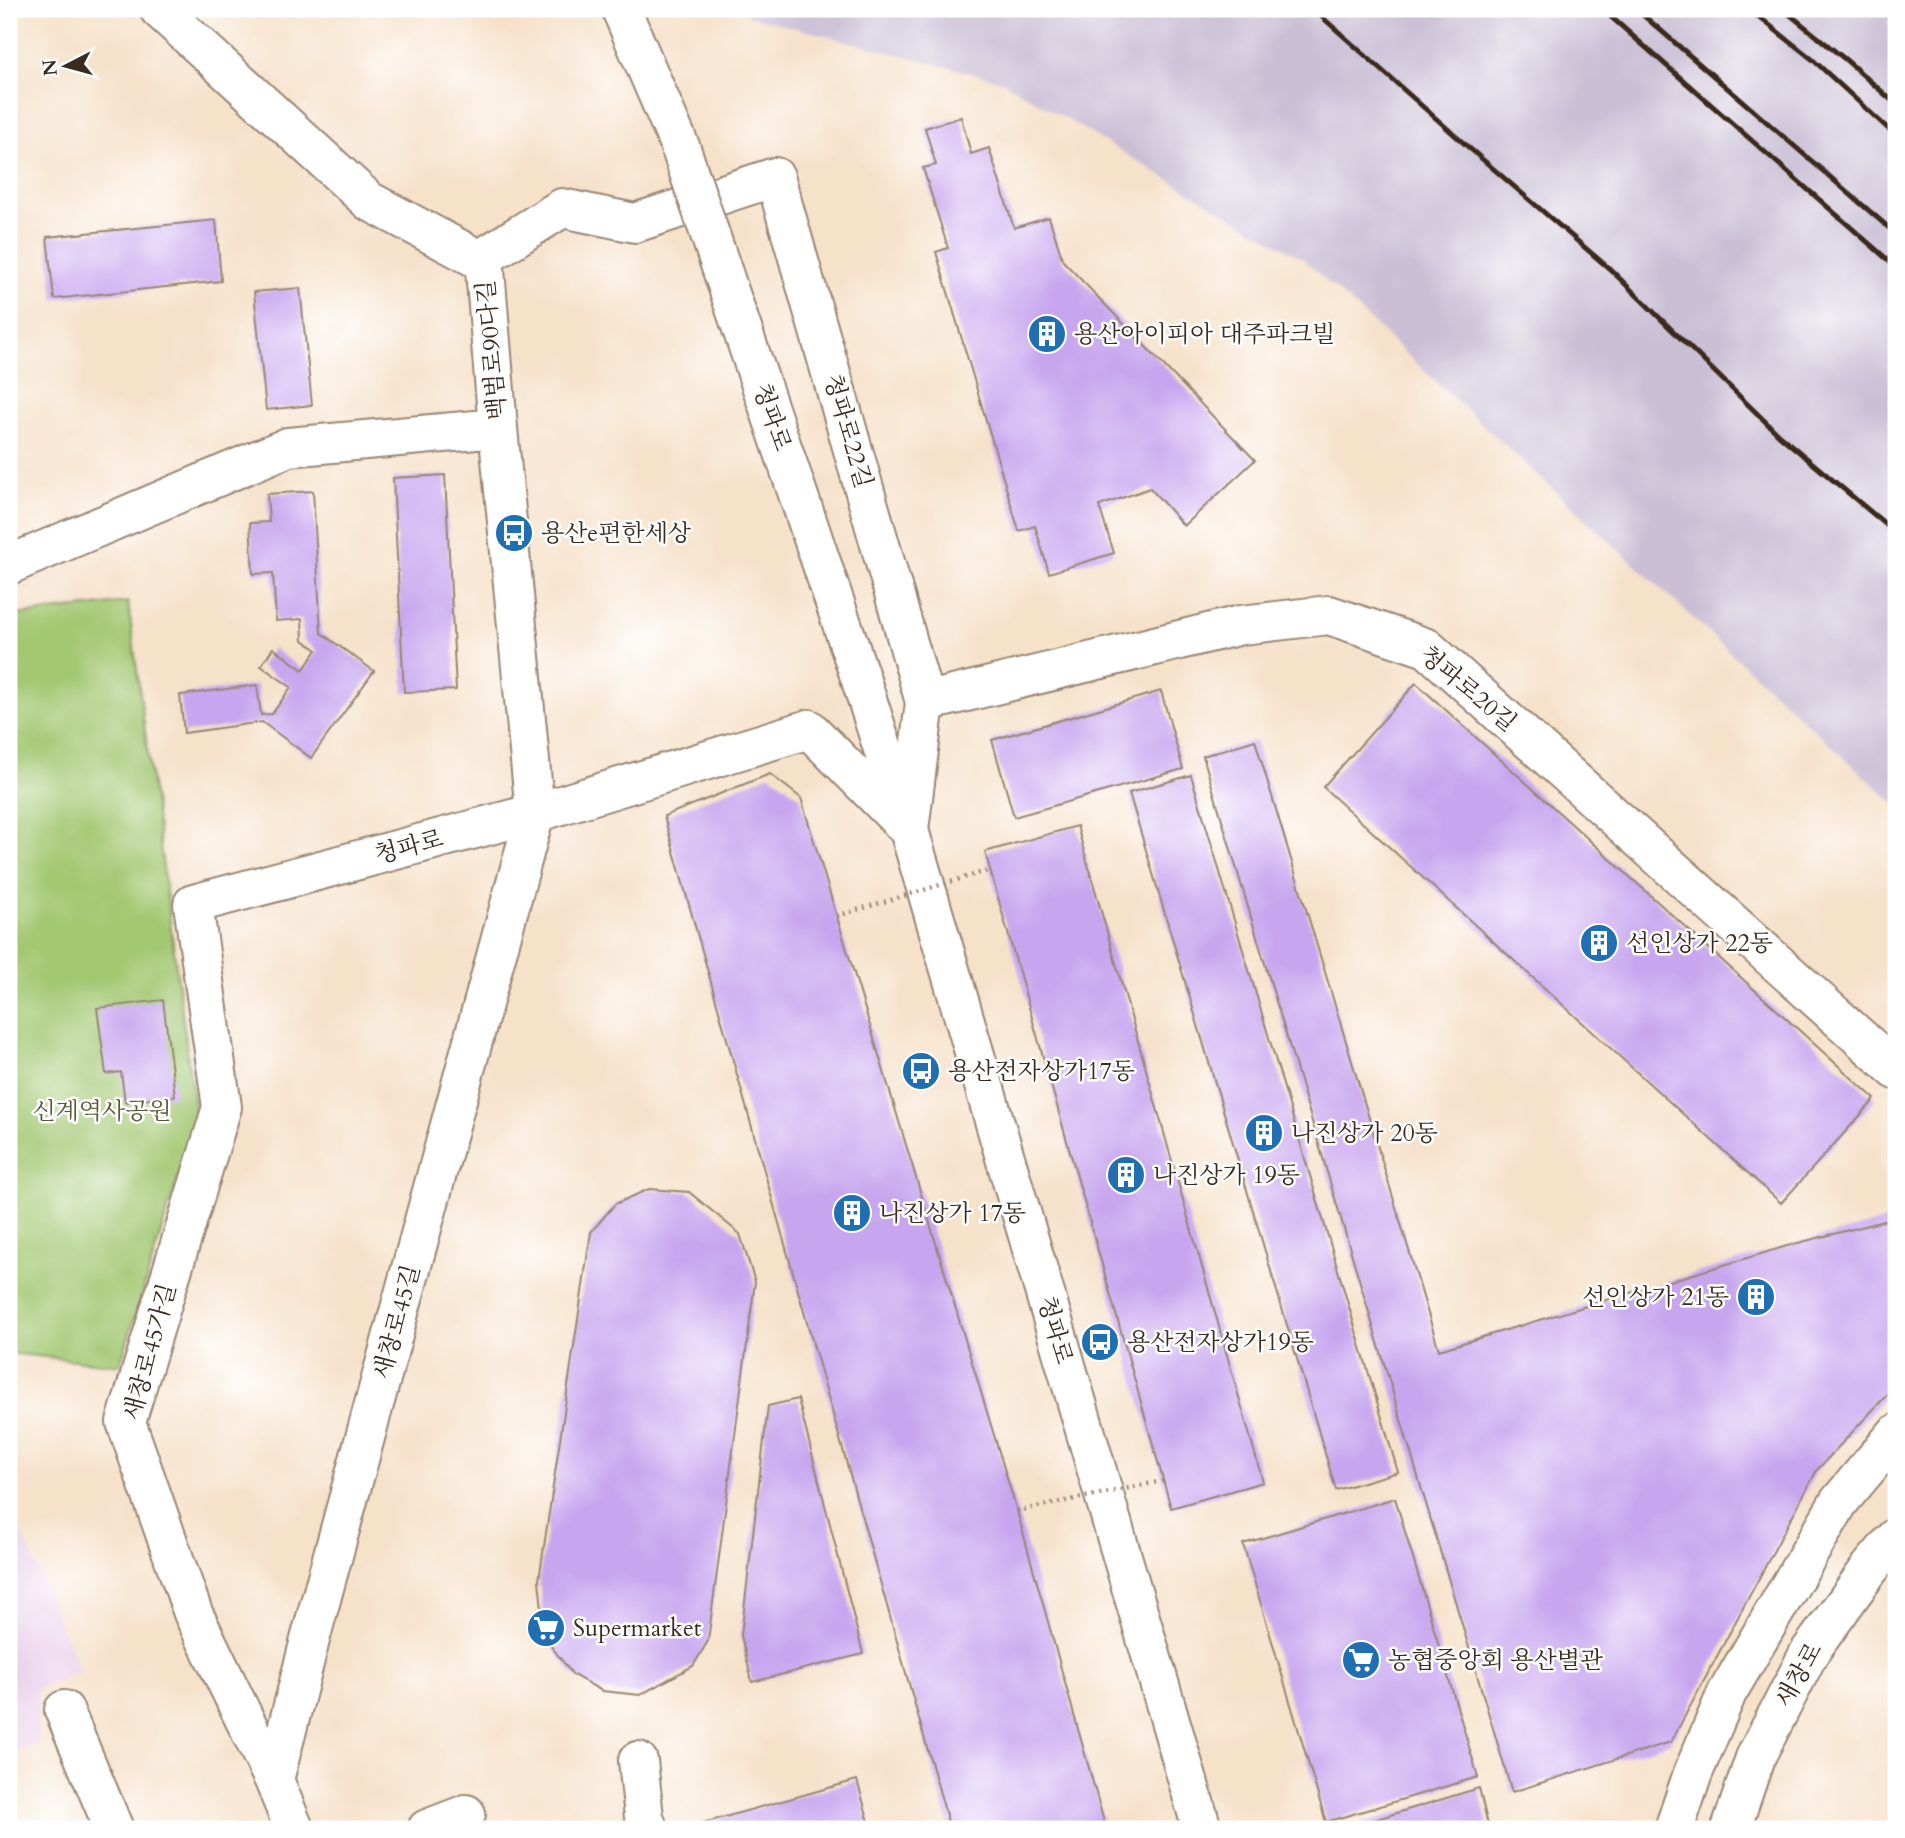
<svg xmlns="http://www.w3.org/2000/svg" width="1905" height="1838" font-family="Cardo,'Noto Serif KR',serif">
<style>
.built{fill:#ebd1eb}
.industrial{fill:#cbbfd5}
.green{fill:#a3c872;stroke:#6f7948;stroke-width:2}
.building{fill:#c8a6ef}
.lines{fill:none;stroke-linecap:round;stroke-linejoin:round}
.minor-casing{stroke:#988674;stroke-width:42}
.major-casing{stroke:#988674;stroke-width:42}
.minor{stroke:#fff;stroke-width:38}
.major{stroke:#fff;stroke-width:38}
.rail{stroke:#3b2a1e;stroke-width:5}
.major-bridge-casing{stroke:#988674;stroke-width:42;stroke-linecap:butt}
.path-bridge{stroke:#988674;stroke-width:4.5;stroke-dasharray:2 5;stroke-linecap:butt}
.major-bridge{stroke:#fff;stroke-width:38}
.labels{text-anchor:middle;dominant-baseline:central;stroke-width:5;stroke-linejoin:round;paint-order:stroke}
.poi-label{font-size:24px;fill:#3b2a1e;stroke:#fff;text-anchor:start}
.street-label{font-size:24px;fill:#3b2a1e;stroke:#fff}
.park-label{font-size:24px;fill:#5a5937;stroke:#fff}
</style>
<rect width="100%" height="100%" fill="#fff"/>
<filter id="ink" filterUnits="userSpaceOnUse"><feTurbulence type="fractalNoise" baseFrequency=".0143" numOctaves="2"/><feDisplacementMap in="SourceGraphic" scale="14" xChannelSelector="R" yChannelSelector="G"/><feConvolveMatrix kernelMatrix="1 2 1 2 8 2 1 2 1" color-interpolation-filters="sRGB"/></filter>
<filter id="wash" filterUnits="userSpaceOnUse"><feTurbulence type="fractalNoise" baseFrequency=".00686" numOctaves="4" result="noise"/><feDisplacementMap in="SourceGraphic" scale="28" xChannelSelector="R" yChannelSelector="G"/><feGaussianBlur stdDeviation="1.57" result="paint"/><feColorMatrix in="noise" values="0 0 0 0 0 0 0 0 0 0 0 0 0 0 0 0 0 1.4 0 .05"/><feComposite in="paint" operator="in"/></filter>
<g filter="url(#wash)">
<rect width="100%" height="100%" fill="#f6e1c9"/>
<path class="built" d="M 9,1503 L 80,1671 L 38,1689 L 38,1745 L 9,1754 Z"/>
<path class="industrial" d="M 747,9 L 1896,9 L 1896,805 L 1303,259 L 1002,81 L 746,15 Z"/>
<path class="green" d="M 128,602 L 196,1119 L 120,1365 L 9,1353 L 9,616 Z"/>
<g id="blocks">
<path class="building" d="M 961,117 L 971,154 L 989,148 L 1014,228 L 1049,217 L 1063,261 L 1255,460 L 1184,526 L 1150,488 L 1099,506 L 1114,553 L 1049,573 L 1035,526 L 1019,531 L 936,252 L 948,248 L 923,168 L 936,165 L 925,128 Z
M 216,220 L 221,281 L 54,299 L 47,237 Z
M 300,288 L 312,405 L 266,410 L 254,292 Z
M 445,475 L 456,690 L 404,692 L 393,478 Z
M 313,491 L 321,633 L 374,671 L 311,758 L 262,722 L 184,733 L 180,695 L 257,685 L 261,715 L 272,714 L 291,687 L 261,666 L 273,648 L 303,670 L 317,650 L 303,640 L 302,619 L 276,621 L 273,573 L 253,574 L 250,523 L 269,522 L 267,494 Z
M 1416,683 L 1875,1099 L 1781,1203 L 1323,787 Z
M 1161,691 L 1183,769 L 1014,817 L 992,740 Z
M 1255,740 L 1439,1350 L 1794,1244 L 1896,1218 L 1896,1385 L 1817,1470 L 1671,1742 L 1512,1792 L 1203,756 Z
M 770,774 L 801,798 L 1017,1511 L 1106,1829 L 950,1829 L 664,816 Z
M 1191,775 L 1398,1472 L 1336,1490 L 1129,793 Z
M 1077,826 L 1263,1482 L 1171,1508 L 985,852 Z
M 163,1000 L 175,1096 L 125,1102 L 121,1072 L 106,1074 L 97,1008 Z
M 649,1189 L 689,1192 L 740,1234 L 755,1282 L 708,1641 L 693,1666 L 640,1695 L 602,1691 L 573,1675 L 545,1638 L 539,1580 L 591,1232 L 615,1204 Z
M 798,1399 L 863,1654 L 752,1682 L 741,1636 L 768,1406 Z
M 1395,1498 L 1478,1777 L 1326,1822 L 1243,1544 Z
M 857,1780 L 871,1829 L 685,1829 L 685,1828 Z
M 1479,1788 L 1489,1829 L 1344,1829 Z"/>
</g>
</g>
<g filter="url(#ink)">
<use href="#blocks" fill-opacity="0" stroke="#988674" stroke-width="2"/>
<g class="lines">
<defs>
<path id="minor" d="M 159,9 L 369,201 L 476,258 L 484,257 L 498,428 L 535,813 L 311,1636 L 274,1780 L 294,1829
M 484,257 L 562,208 L 635,223 L 775,177 L 925,702 L 909,830
M 9,565 L 288,447 L 498,428
M 925,702 L 1241,625 L 1329,615 L 1427,648 L 1896,1070
M 64,1710 L 114,1829
M 638,1761 L 644,1817 L 648,1829
M 274,1780 L 193,1613 L 126,1422 L 222,1107 L 193,904 L 535,813 L 809,729 L 909,830
M 427,1829 L 466,1814
M 1674,1829 L 1693,1773 L 1727,1693 L 1839,1502 L 1896,1434"/>
<path id="major" d="M 858,671 L 909,830 L 1202,1829
M 1731,1829 L 1755,1758 L 1809,1653 L 1870,1568 L 1896,1537"/>
</defs>
<use href="#minor" class="minor-casing"/>
<use href="#major" class="major-casing"/>
<use href="#minor" class="minor"/>
<use href="#major" class="major"/>
<path class="rail" d="M 1313,9 L 1467,146 L 1611,270 L 1779,435 L 1896,533
M 1602,9 L 1896,267
M 1636,9 L 1896,234
M 1749,9 L 1812,59 L 1896,136
M 1783,9 L 1846,60 L 1896,104"/>
<defs>
<path id="major-bridge" d="M 621,9 L 681,149 L 858,671"/>
</defs>
<use href="#major-bridge" class="major-bridge-casing"/>
<path class="path-bridge" d="M 837,916 L 990,870
M 1017,1511 L 1163,1481"/>
<use href="#major-bridge" class="major-bridge"/>
</g>
</g>
<defs>
<symbol id="building-disc" viewBox="-11 -11 22 22"><circle r="9.5" fill="#1f6fb2" stroke="#fff"/><path d="M-4-6H4V6H1V3H-1V6H-4ZM-2.5-4.3h1.7v1.8h-1.7ZM.8-4.3h1.7v1.8H.8ZM-2.5-1h1.7V.8h-1.7ZM.8-1h1.7V.8H.8Z" fill="#fff"/></symbol>
<symbol id="bus-disc" viewBox="-11 -11 22 22"><circle r="9.5" fill="#1f6fb2" stroke="#fff"/><path d="M-5-6H5V4H4V6H2V4H-2V6H-4V4H-5ZM-3.5-4V0h7V-4ZM-3.5 1.2v1.5H-2V1.2ZM2 1.2v1.5H3.5V1.2Z" fill="#fff"/></symbol>
<symbol id="supermarket-disc" viewBox="-11 -11 22 22"><circle r="9.5" fill="#1f6fb2" stroke="#fff"/><path d="M-6-5.5h2.5l.6 2H6L4.5 2H-2.5L-4.4-4H-6ZM-1.5 3.2a1.3 1.3 0 1 0 .1 0ZM3 3.2a1.3 1.3 0 1 0 .1 0Z" fill="#fff"/></symbol>
</defs>
<g fill-rule="evenodd">
<use href="#building-disc" x="1025" y="312" width="44" height="44"/>
<use href="#bus-disc" x="492" y="511" width="44" height="44"/>
<use href="#building-disc" x="1577" y="921" width="44" height="44"/>
<use href="#bus-disc" x="899" y="1049" width="44" height="44"/>
<use href="#building-disc" x="1242" y="1111" width="44" height="44"/>
<use href="#building-disc" x="1104" y="1153" width="44" height="44"/>
<use href="#building-disc" x="830" y="1191" width="44" height="44"/>
<use href="#building-disc" x="1734" y="1275" width="44" height="44"/>
<use href="#bus-disc" x="1078" y="1320" width="44" height="44"/>
<use href="#supermarket-disc" x="524" y="1606" width="44" height="44"/>
<use href="#supermarket-disc" x="1339" y="1638" width="44" height="44"/>
</g>
<g class="labels">
<g class="poi-label">
<text x="1074" y="334">용산아이피아 대주파크빌</text>
<text x="541" y="533">용산e편한세상</text>
<text x="1626" y="943">선인상가 22동</text>
<text x="948" y="1071">용산전자상가17동</text>
<text x="1291" y="1133">나진상가 20동</text>
<text x="1153" y="1175">나진상가 19동</text>
<text x="879" y="1213">나진상가 17동</text>
<text x="1729" y="1297" text-anchor="end">선인상가 21동</text>
<text x="1127" y="1342">용산전자상가19동</text>
<text x="573" y="1628">Supermarket</text>
<text x="1388" y="1660">농협중앙회 용산별관</text>
</g>
<g class="street-label">
<text transform="translate(492 350) rotate(-95)">백범로90다길</text>
<text transform="translate(772 417) rotate(71)">청파로</text>
<text transform="translate(848 431) rotate(74)">청파로22길</text>
<text transform="translate(1468 689) rotate(40)">청파로20길</text>
<text transform="translate(409 847) rotate(-15)">청파로</text>
<text transform="translate(397 1322) rotate(-75)">새창로45길</text>
<text transform="translate(1055 1330) rotate(74)">청파로</text>
<text transform="translate(150 1352) rotate(-75)">새창로45가길</text>
<text transform="translate(1799 1675) rotate(-61)">새창로</text>
</g>
<g class="park-label">
<text x="102" y="1111">신계역사공원</text>
</g>
</g>
<rect width="1905" height="1838" fill="none" stroke="#fff" stroke-width="35"/>
<g transform="translate(66 66) rotate(264)" stroke="#ffffff" stroke-width="5" paint-order="stroke">
<path d="M0-5L12 26L0 18L-12 26Z" fill="#3b2a1e"/>
<text y="-10" font-size="19" font-weight="bold" text-anchor="middle" fill="#3b2a1e">N</text>
</g>
</svg>
